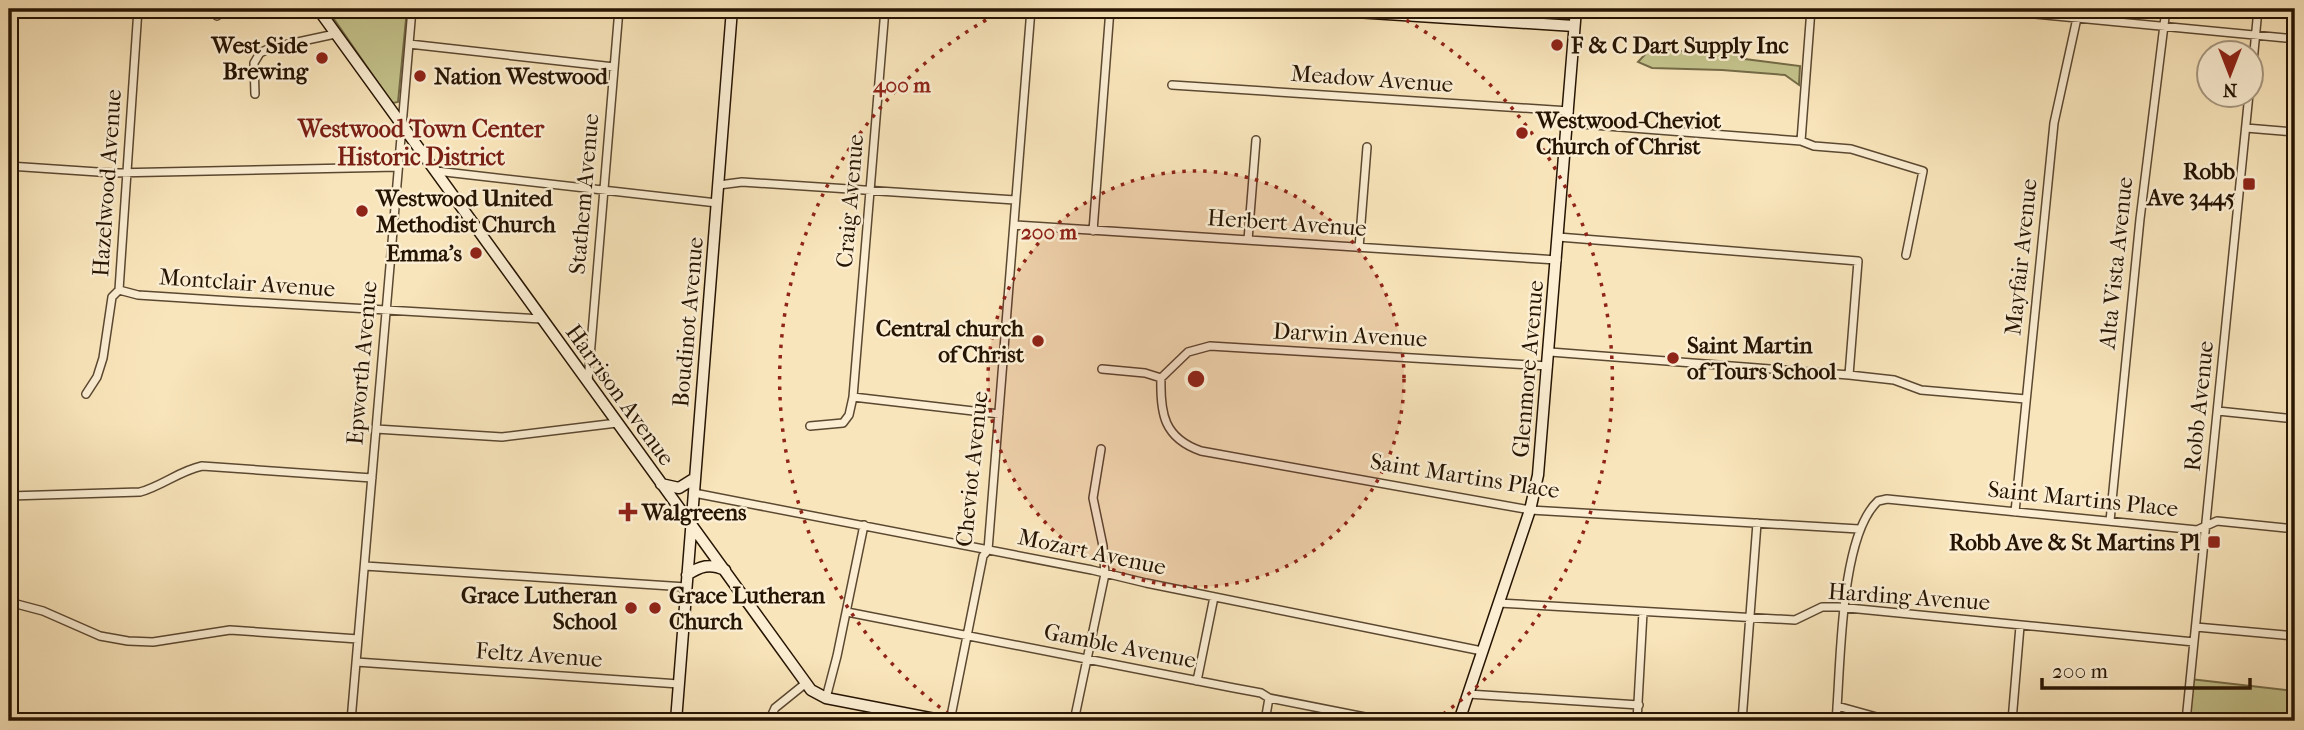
<svg xmlns="http://www.w3.org/2000/svg" width="2304" height="730" font-family="'IM FELL French Canon',serif">
<style>
.green{fill:#c4c38c;stroke:#756c48;stroke-width:2}
.lines{fill:none;stroke-linecap:round;stroke-linejoin:round}
.street-casing{stroke:#5b4831;stroke-width:10}
.secondary-casing{stroke:#261403;stroke-width:13}
.street{stroke:#fbeed3;stroke-width:7}
.secondary{stroke:#fbeed3;stroke-width:10}
.ring{fill:none;stroke:#8f2418;stroke-width:3.5;stroke-dasharray:3.5 7}
.poi-dot{fill:#8f2418;stroke:#fbeed3;stroke-width:2.5}
.labels{text-anchor:middle;dominant-baseline:central;stroke-width:5;stroke-linejoin:round;paint-order:stroke}
.poi-label{font-size:23px;font-weight:bold;fill:#261403;stroke:#fbeed3;text-anchor:start}
.street-label{font-size:23px;fill:#261403;stroke:#fbeed3}
.neighbourhood-label{font-size:24px;font-weight:bold;fill:#7a1f14;stroke:#fbeed3}
.centre{fill:#8f2418;stroke:#fbeed3;stroke-width:3.5}
.ring-label{font-size:21px;text-anchor:middle;font-weight:bold;fill:#8f2418;stroke:#fbeed3;stroke-width:5;stroke-linejoin:round;paint-order:stroke}
</style>
<rect width="100%" height="100%" fill="#f9e5bb"/>
<filter id="stains"><feTurbulence type="fractalNoise" baseFrequency=".00286" numOctaves="4"/><feColorMatrix values="0 0 0 0 .2 0 0 0 0 .09 0 0 0 0 .02 0 0 0 .5 -.17"/></filter>
<radialGradient id="worn" r=".72"><stop offset=".6" stop-color="#630" stop-opacity="0"/><stop offset="1" stop-color="#630" stop-opacity=".3"/></radialGradient>
<path class="green" d="M 327,9 L 407,9 L 398,102 L 393,103 L 390,100 Z
M 1699,46 L 1728,48 L 1742,53 L 1745,59 L 1800,66 L 1799,85 L 1785,75 L 1722,70 L 1652,68 L 1638,62 L 1651,48 L 1692,52 Z
M 2190,679 L 2295,691 L 2295,721 L 2186,721 Z"/>
<g class="lines">
<defs>
<path id="street" d="M 217,9 L 217,16
M 1982,9 L 2295,39
M 409,44 L 614,67
M 2252,73 L 2258,9
M 1172,85 L 1569,111
M 255,94 L 254,63 L 260,53 L 270,48 L 335,34
M 1568,123 L 1801,141 L 1814,146 L 1851,149 L 1923,171 L 1906,255
M 2246,128 L 2295,132
M 1801,141 L 1811,9
M 9,166 L 113,173 L 398,167
M 436,171 L 717,203
M 719,185 L 742,182 L 1015,200
M 1014,225 L 1557,260
M 1093,231 L 1110,9
M 1558,237 L 1858,261 L 1849,375
M 1248,240 L 1256,140
M 1359,248 L 1367,147
M 119,290 L 138,295 L 231,301 L 541,319
M 1550,352 L 1849,375 L 1894,380 L 1921,390 L 2026,399
M 1102,369 L 1145,373 L 1161,378
M 1161,378 C 1160,414 1164,438 1201,451 L 1530,510 L 1859,529
M 1161,378 L 1188,352 L 1210,346 L 1548,366
M 588,381 L 619,9
M 86,394 L 97,377 L 103,358 L 112,297 L 119,290 L 138,9
M 853,397 L 999,414
M 2218,411 L 2295,419
M 810,426 L 843,423 L 849,415 L 853,397 L 885,9
M 376,429 L 502,437 L 617,423
M 694,493 L 1092,570 L 1146,583 L 1482,651
M 9,496 L 140,492 C 162,486 179,471 202,466 L 372,478
M 2015,512 L 2054,123 L 2079,9
M 2110,521 L 2140,219 L 2166,9
M 365,566 L 686,587
M 9,602 L 43,611 L 100,636 L 128,641 L 153,642 L 230,630 L 358,639
M 1498,603 L 1795,620 L 1822,607 L 1838,607 L 2194,642
M 847,612 L 1234,688 L 1261,693 L 1269,698 L 1385,721
M 2196,627 L 2295,636
M 356,662 L 679,684
M 1197,681 L 1214,597
M 1468,694 L 1639,705
M 826,698 L 837,656 L 864,525
M 1837,706 L 1891,721
M 351,721 L 412,9
M 769,721 L 775,708 L 806,683
M 950,721 L 983,556 L 988,550 L 1031,9
M 1074,721 L 1105,574 L 1103,546 L 1093,498 L 1101,449
M 1265,721 L 1269,698
M 1637,721 L 1643,612
M 1742,721 L 1757,523
M 1836,721 C 1841,668 1839,537 1878,501 L 1887,499 L 2197,530 L 2217,521 L 2295,529
M 2012,721 L 2020,626
M 2186,721 L 2249,94"/>
<path id="secondary" d="M 318,9 L 811,690 L 826,698 L 945,721
M 1309,9 L 1574,26
M 661,484 L 679,488 L 695,478
M 687,575 C 700,566 710,563 725,570
M 676,721 L 732,9
M 1459,721 L 1530,510 L 1538,475 L 1576,9"/>
</defs>
<use href="#street" class="street-casing"/>
<use href="#secondary" class="secondary-casing"/>
<use href="#street" class="street"/>
<use href="#secondary" class="secondary"/>
</g>
<circle cx="1196" cy="379" r="208" fill="#8f2418" fill-opacity=".12"/>
<g class="ring">
<circle cx="1196" cy="379" r="208"/>
<path d="M957 720A416 416 0 0 1 1004 10M1388 10A416 416 0 0 1 1435 720"/>
</g>
<g class="poi-dot">
<circle cx="1557" cy="45" r="7"/>
<circle cx="322" cy="58" r="7"/>
<circle cx="420" cy="76" r="7"/>
<circle cx="1522" cy="133" r="7"/>
<rect x="2242" y="177" width="14" height="14" rx="3.5"/>
<circle cx="362" cy="211" r="7"/>
<circle cx="476" cy="253" r="7"/>
<circle cx="1038" cy="341" r="7"/>
<circle cx="1673" cy="358" r="7"/>
<path d="M624.5 501.5h7v7h7v7h-7v7h-7v-7h-7v-7h7z"/>
<rect x="2207" y="535" width="14" height="14" rx="3.5"/>
<circle cx="631" cy="608" r="7"/>
<circle cx="655" cy="608" r="7"/>
</g>
<g class="labels">
<g class="poi-label">
<text x="308" y="45" text-anchor="end">West Side<tspan x="308" dy="26">Brewing</tspan></text>
<text x="1571" y="45">F &amp; C Dart Supply Inc</text>
<text x="434" y="76">Nation Westwood</text>
<text x="1536" y="120">Westwood-Cheviot<tspan x="1536" dy="26">Church of Christ</tspan></text>
<text x="2235" y="171" text-anchor="end">Robb<tspan x="2235" dy="26">Ave 3445</tspan></text>
<text x="376" y="198">Westwood United<tspan x="376" dy="26">Methodist Church</tspan></text>
<text x="462" y="253" text-anchor="end">Emma's</text>
<text x="1024" y="328" text-anchor="end">Central church<tspan x="1024" dy="26">of Christ</tspan></text>
<text x="1687" y="345">Saint Martin<tspan x="1687" dy="26">of Tours School</tspan></text>
<text x="642" y="512">Walgreens</text>
<text x="2200" y="542" text-anchor="end">Robb Ave &amp; St Martins Pl</text>
<text x="617" y="595" text-anchor="end">Grace Lutheran<tspan x="617" dy="26">School</tspan></text>
<text x="669" y="595">Grace Lutheran<tspan x="669" dy="26">Church</tspan></text>
</g>
<g class="street-label">
<text transform="translate(1372 79) rotate(4)">Meadow Avenue</text>
<text transform="translate(107 183) rotate(-86)">Hazelwood Avenue</text>
<text transform="translate(584 194) rotate(-85)">Stathem Avenue</text>
<text transform="translate(850 201) rotate(-85)">Craig Avenue</text>
<text transform="translate(1287 223) rotate(4)">Herbert Avenue</text>
<text transform="translate(2021 257) rotate(-84)">Mayfair Avenue</text>
<text transform="translate(2116 263) rotate(-84)">Alta Vista Avenue</text>
<text transform="translate(247 283) rotate(4)">Montclair Avenue</text>
<text transform="translate(688 322) rotate(-85)">Boudinot Avenue</text>
<text transform="translate(1350 335) rotate(3)">Darwin Avenue</text>
<text transform="translate(362 363) rotate(-85)">Epworth Avenue</text>
<text transform="translate(1528 369) rotate(-85)">Glenmore Avenue</text>
<text transform="translate(620 395) rotate(54)">Harrison Avenue</text>
<text transform="translate(2199 406) rotate(-84)">Robb Avenue</text>
<text transform="translate(972 469) rotate(-84)">Cheviot Avenue</text>
<text transform="translate(1465 476) rotate(9)">Saint Martins Place</text>
<text transform="translate(2083 499) rotate(6)">Saint Martins Place</text>
<text transform="translate(1092 552) rotate(12)">Mozart Avenue</text>
<text transform="translate(1909 597) rotate(4)">Harding Avenue</text>
<text transform="translate(1120 646) rotate(11)">Gamble Avenue</text>
<text transform="translate(539 655) rotate(4)">Feltz Avenue</text>
</g>
<g class="neighbourhood-label">
<text x="421" y="129">Westwood Town Center<tspan x="421" dy="28">Historic District</tspan></text>
</g>
</g>
<circle cx="1196" cy="379" r="10" class="centre"/>
<g class="ring-label">
<text x="902" y="92">400 m</text>
<text x="1049" y="239">200 m</text>
</g>
<rect width="2304" height="730" fill="none" stroke="#f9e5bb" stroke-width="35"/>
<rect x="10" y="10" width="2283" height="709" fill="none" stroke="#261403" stroke-width="3.5"/>
<rect x="18" y="18" width="2269" height="695" fill="none" stroke="#261403" stroke-width="2"/>
<g transform="translate(2230 74) rotate(180)"><circle r="33" fill="#fbeed3" stroke="#a69780" stroke-width="2"/>
<path d="M0-5L12 26L0 18L-12 26Z" fill="#8f2418"/>
<text y="-10" font-size="19" font-weight="bold" text-anchor="middle" fill="#261403">N</text>
</g>
<path d="M2042 678v10h208v-10" fill="none" stroke="#261403" stroke-width="3.5"/>
<text x="2052" y="678" font-size="21" fill="#261403" stroke="#fbeed3" stroke-width="5" paint-order="stroke">200 m</text>
<rect width="100%" height="100%" filter="url(#stains)"/>
<rect width="100%" height="100%" fill="url(#worn)"/>
</svg>
